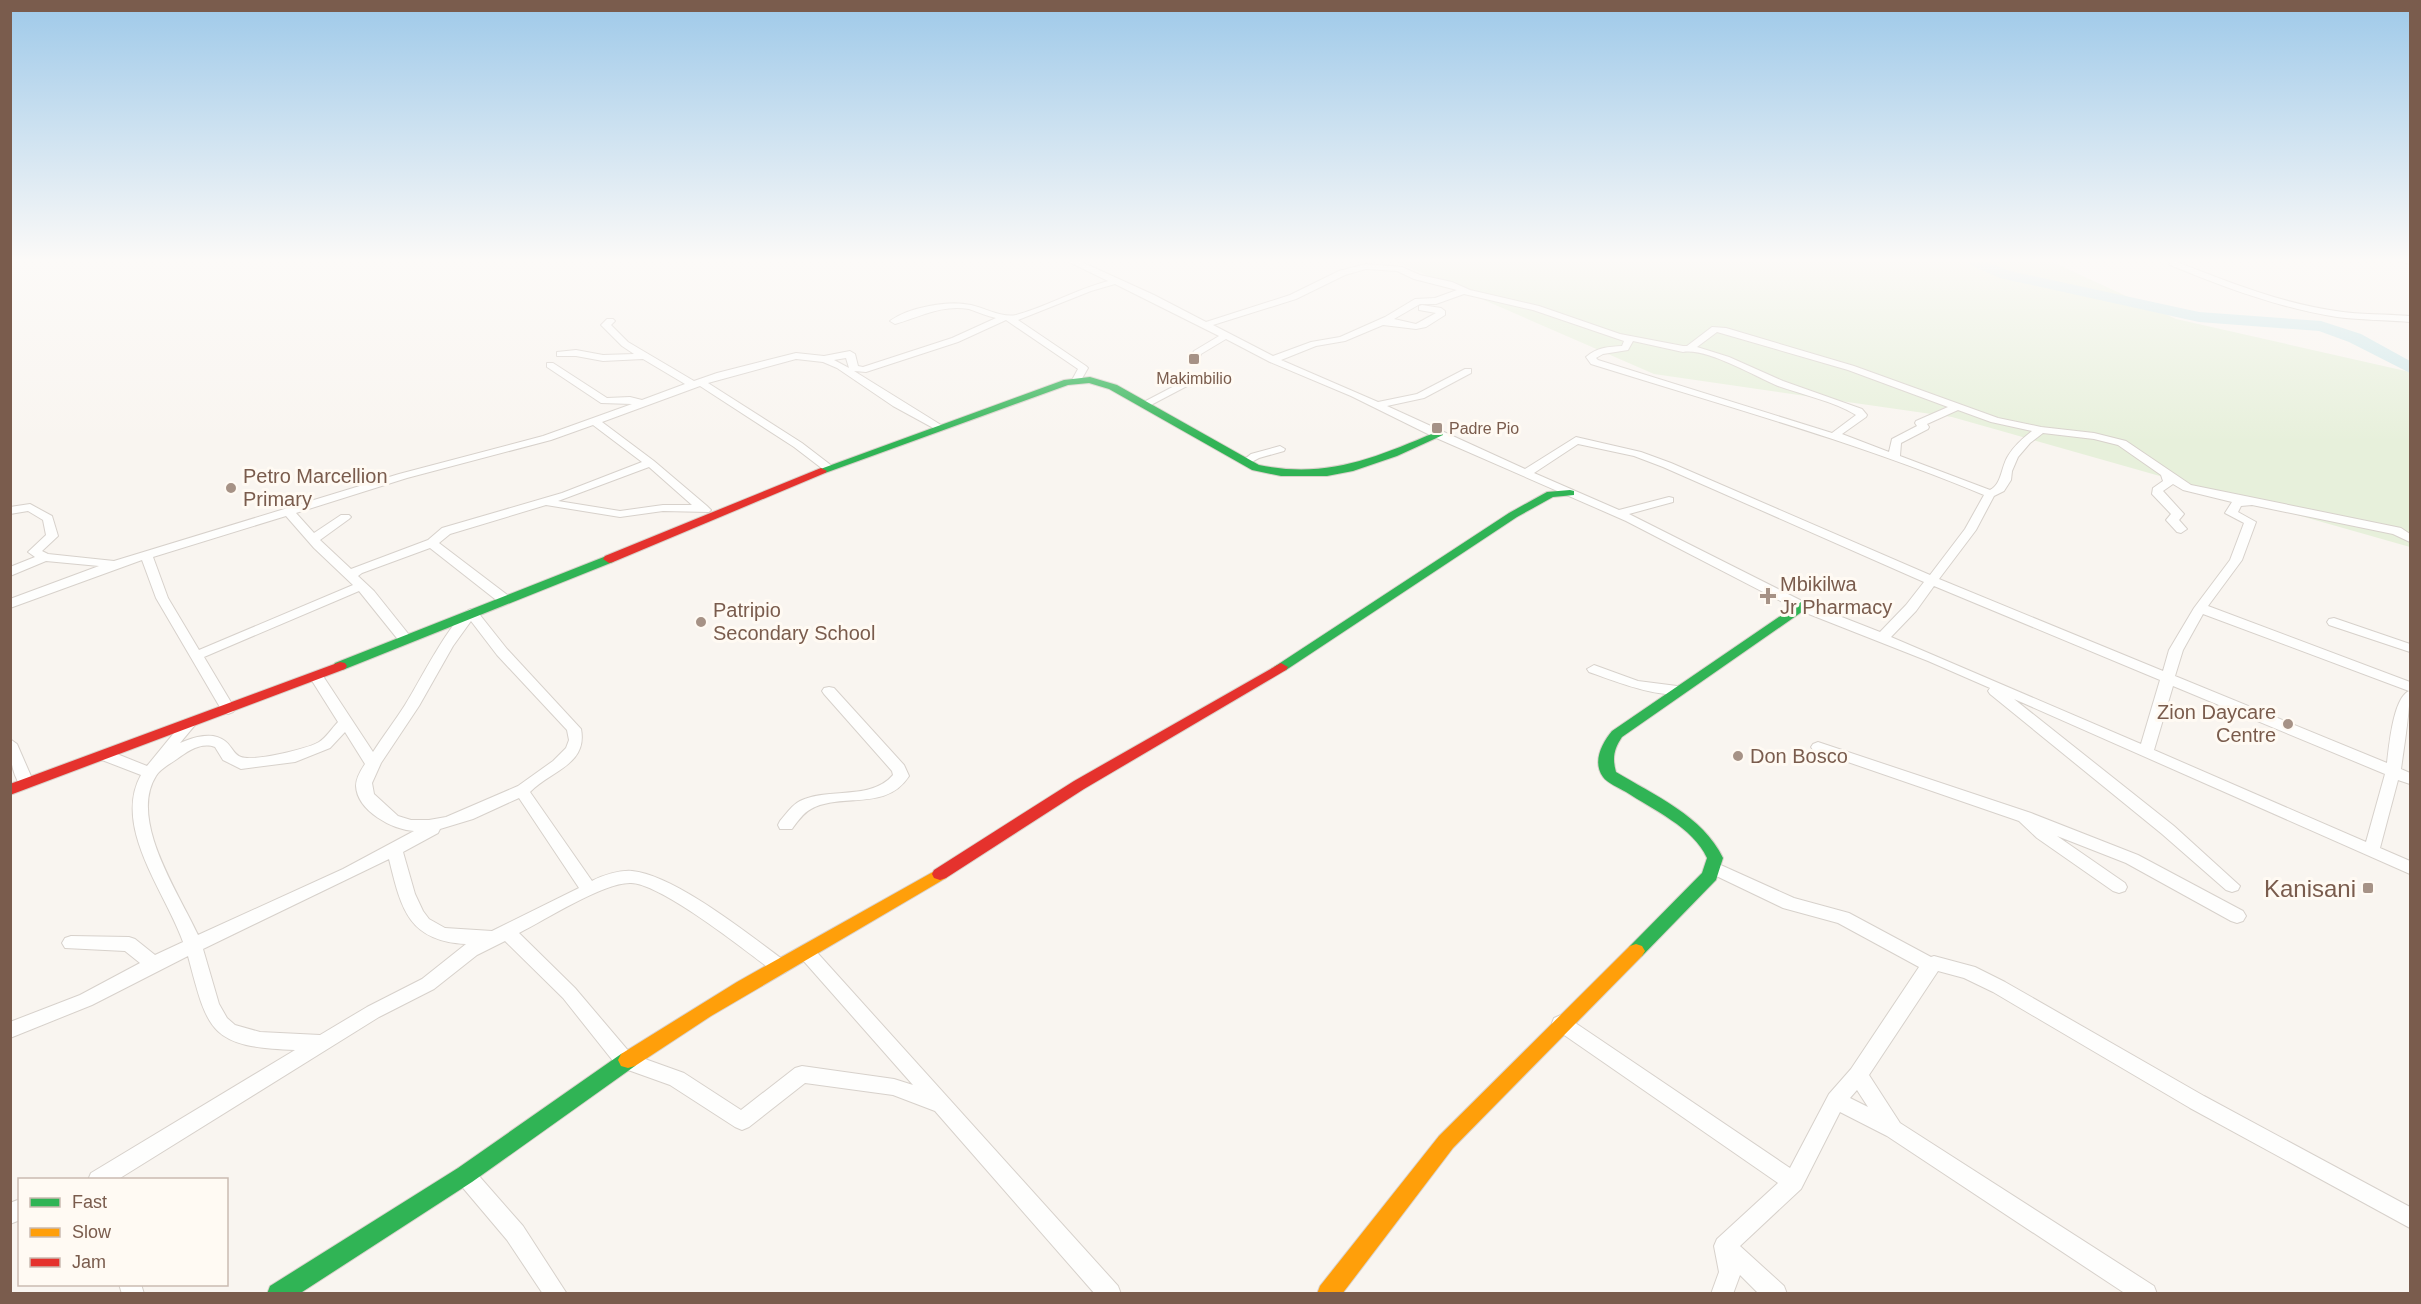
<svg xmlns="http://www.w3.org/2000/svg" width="2421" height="1304" font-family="Arial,sans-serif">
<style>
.green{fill:#e7f0db}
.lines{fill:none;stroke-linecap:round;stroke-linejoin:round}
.river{fill:#d0e8ea;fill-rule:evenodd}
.street-casing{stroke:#d7d1cb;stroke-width:2}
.fast-casing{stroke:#d9d2cb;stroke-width:2}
.slow-casing{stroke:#d9d2cb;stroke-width:2}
.jam-casing{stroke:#d9d2cb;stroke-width:2}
.street{fill:#fefefd;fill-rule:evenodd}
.fast{fill:#30b455;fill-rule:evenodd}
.slow{fill:#ff9f0a;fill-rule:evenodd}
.jam{fill:#e5322d;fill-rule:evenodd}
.poi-dot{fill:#a69286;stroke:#fffaf3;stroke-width:2}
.labels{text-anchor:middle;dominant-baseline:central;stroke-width:6;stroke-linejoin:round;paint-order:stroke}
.far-poi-label{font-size:16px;fill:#7a5c4d;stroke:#fffaf3}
.poi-label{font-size:20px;fill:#7a5c4d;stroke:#fffaf3;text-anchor:start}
.near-poi-label{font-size:24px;fill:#7a5c4d;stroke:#fffaf3;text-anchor:end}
</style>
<rect width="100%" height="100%" fill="#f9f5f0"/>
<path class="green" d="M 2046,259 L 2176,319 L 2410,372 L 2410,547 L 1952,417 L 1654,374 L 1392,260 Z"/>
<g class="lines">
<path class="river" d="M 1957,259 L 1979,259 L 2010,271 L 2199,312 L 2321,321 L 2361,334 L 2410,361 L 2410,373 L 2349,342 L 2319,331 L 2199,322 L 2000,278 Z"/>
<defs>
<path id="street" d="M 1063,259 L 1075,259 L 1154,295 L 1206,322 L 1290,295 L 1339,271 L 1366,264 L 1402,267 L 1420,275 L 1452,282 L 1470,290 L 1539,306 L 1620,334 L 1683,346 L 1687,346 L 1712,327 L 1726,328 L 1854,366 L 1998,418 L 2041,427 L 2094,433 L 2126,441 L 2191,485 L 2401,528 L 2410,534 L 2410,542 L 2393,534 L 2252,505 L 2241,506 L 2238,512 L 2256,522 L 2242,560 L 2208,606 L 2410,682 C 2410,712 2405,740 2401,769 L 2410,773 L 2410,784 L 2398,780 L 2380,848 L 2410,861 L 2410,874 L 2014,699 L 2174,826 L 2240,886 L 2238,890 L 2232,892 L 2226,890 L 2162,834 L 1990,694 L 1988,691 L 1990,688 L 1928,661 L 1796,609 L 1626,521 L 1434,437 L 1351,396 L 1270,362 L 1226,339 L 1201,354 L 1197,363 L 1191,363 L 1189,361 L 1194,351 L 1219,336 L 1115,284 L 1091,291 L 1018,320 L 1086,366 L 1088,368 L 1080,382 L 1072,380 L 1078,369 L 1006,320 L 958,342 L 866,372 L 854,371 L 941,425 L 942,427 L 937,430 L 893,406 L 837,368 L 823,362 L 796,359 L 708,383 L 802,443 L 832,466 L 832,470 L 824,470 L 794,447 L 700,386 L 602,422 L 654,461 L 707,506 L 711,510 L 709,512 L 663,511 L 620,517 L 546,505 L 450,534 L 439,543 L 510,597 L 511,600 L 510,603 L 500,603 L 430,548 L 362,573 L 358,576 L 374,591 L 410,636 L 412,639 L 410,642 L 400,642 L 359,591 L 345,597 L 204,657 L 235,709 L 233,712 L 228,714 L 221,709 L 156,598 L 142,560 L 10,608 L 10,599 L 99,566 L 46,561 L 10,576 L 10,567 L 35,557 L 28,552 L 46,535 L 43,520 L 28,511 L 10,514 L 10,507 L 30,504 L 52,516 L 58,536 L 42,551 L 48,554 L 114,561 L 399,474 L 543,436 L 632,404 L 601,403 L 547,367 L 547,363 L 553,363 L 607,398 L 630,397 L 642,400 L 685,384 L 643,359 L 603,361 L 576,356 L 557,356 L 557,352 L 576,350 L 603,355 L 634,354 L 622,346 L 601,325 L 607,319 L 613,319 L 615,321 L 611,325 L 628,342 L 694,381 L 717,373 L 796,353 L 824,356 L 850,351 L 855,354 L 858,366 L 863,367 L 952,338 L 996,318 C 987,316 978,312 969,309 C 942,304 920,317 895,324 L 890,321 C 908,307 949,300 971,305 C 985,308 1002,318 1016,315 C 1046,307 1077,289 1108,281 ZM 1366,269 L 1397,271 L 1414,279 L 1457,290 L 1435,298 L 1415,299 L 1385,317 L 1340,337 L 1311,342 L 1273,356 L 1213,325 L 1296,299 L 1345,275 ZM 1464,294 L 1533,310 L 1624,341 L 1622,346 C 1608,347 1597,347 1586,357 L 1591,364 C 1722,405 1857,442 1984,495 L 1965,529 L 1930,575 L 1671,463 L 1641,452 L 1576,437 L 1525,469 L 1387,406 L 1424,398 L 1471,373 L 1471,369 L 1465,369 L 1417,394 L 1378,402 L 1281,360 L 1316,346 L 1345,341 L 1383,325 L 1416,329 L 1426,327 L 1445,315 L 1445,311 L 1441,308 L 1422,305 L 1419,306 L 1419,310 L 1436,313 L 1416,324 L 1394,319 L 1420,304 L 1436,304 ZM 1717,332 L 1848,370 L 1948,407 L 1916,421 L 1915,423 L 1917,426 L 1892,439 L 1889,452 L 1842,434 L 1866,417 L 1867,415 L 1862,409 L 1783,381 L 1729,357 L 1697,347 ZM 1633,341 L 1683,352 C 1707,348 1754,376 1778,386 C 1803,395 1833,401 1856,415 L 1832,433 L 1598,360 L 1596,358 L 1603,354 L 1628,350 ZM 846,358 L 849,368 L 834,360 ZM 1958,410 L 1991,422 L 2032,431 C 2023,438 2014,446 2008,456 C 2001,467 2002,484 1990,490 L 1900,456 L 1901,443 L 1928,429 L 1929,427 L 1927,424 ZM 593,425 L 642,462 L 562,493 L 442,528 L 428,540 L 351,569 L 320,540 L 349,519 L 351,517 L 349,515 L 341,515 L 314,533 L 296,513 L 407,478 L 551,440 ZM 2043,433 L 2094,439 L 2118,445 L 2161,475 L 2163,481 L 2153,488 L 2152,494 L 2171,514 L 2166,520 L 2177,532 L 2181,533 L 2187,529 L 2179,520 L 2184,514 L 2163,491 L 2173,484 L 2183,490 L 2232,502 L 2225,513 L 2244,523 L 2230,560 L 2194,608 L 2169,650 L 2163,671 L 1939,579 L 1976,530 L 1994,496 L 2004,491 L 2011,480 L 2012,471 L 2018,457 L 2030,443 ZM 1578,444 L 1634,456 L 1663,467 L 1924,582 L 1906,605 L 1880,632 L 1806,603 L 1629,514 L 1673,502 L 1673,498 L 1669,497 L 1619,510 L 1534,473 ZM 649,467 L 692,505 L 663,505 L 620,511 L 558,501 ZM 286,516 L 314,548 L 353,585 L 199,650 L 168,598 L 153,557 ZM 1934,586 L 2160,680 L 2141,744 L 1891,637 L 1916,611 ZM 2203,614 L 2409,691 C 2393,698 2389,747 2387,763 L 2175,676 L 2183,650 ZM 2173,686 L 2385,774 L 2366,842 L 2154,750 Z
M 2168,259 L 2176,259 L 2177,262 C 2228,282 2281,303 2336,311 C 2361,315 2385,314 2410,316 L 2410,322 C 2386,320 2361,320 2337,317 C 2279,308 2224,287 2170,265 Z
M 2398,259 L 2410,259 L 2410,264 L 2399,261 Z
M 1184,381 L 1189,384 L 1187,386 L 1149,406 L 1141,406 L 1140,404 Z
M 1280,446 L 1285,449 L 1284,451 L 1259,458 L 1246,465 L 1241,462 L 1251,454 Z
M 471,609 L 476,610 L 507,649 L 581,729 C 588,765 550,771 530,792 L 592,881 C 603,875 620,870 632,871 C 675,875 751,936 786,962 L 789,967 L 786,972 L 780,974 L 774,972 C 746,951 662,884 631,883 C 604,882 545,920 519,933 L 575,988 L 631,1054 L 684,1073 L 741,1110 L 795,1068 L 802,1066 L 894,1079 L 913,1085 L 801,958 L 798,953 L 801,948 L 807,946 L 813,948 L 1118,1286 L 1121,1294 L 1095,1294 L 935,1111 L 893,1095 L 805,1083 L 749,1127 L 742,1130 L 735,1127 L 670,1085 L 617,1066 L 563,998 L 505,941 L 477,955 L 434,989 L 379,1017 L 117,1180 L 88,1180 L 91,1173 L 295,1050 C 210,1047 208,1032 188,956 L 92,1005 L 10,1038 L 10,1022 L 80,995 L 140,963 L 125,951 L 65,948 L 62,943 L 65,938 L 71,936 L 129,937 L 135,939 L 155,955 L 183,942 C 166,893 112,827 141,775 L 102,760 L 100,756 L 102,752 L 112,752 L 147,766 L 183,722 L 188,720 L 195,725 L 180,743 C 193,737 213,731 225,741 C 232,746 233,754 241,757 C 253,762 307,749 319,742 C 326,738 332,728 338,722 L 309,676 L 316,672 L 321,673 L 373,752 C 383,736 395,721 405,705 C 417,687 453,614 471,609 ZM 471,621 L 497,655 L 567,730 L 569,740 L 566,748 L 553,761 L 518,786 L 446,817 L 429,820 L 411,820 L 398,816 L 374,794 L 372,783 L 381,763 L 419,706 L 453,646 ZM 345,732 L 365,764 C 361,770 356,778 356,786 C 357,811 393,830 414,831 L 343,869 L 198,935 C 180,895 128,820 156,776 C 160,769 170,764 177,759 C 188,751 201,742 215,747 L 223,760 L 241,769 L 295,762 L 330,748 ZM 519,798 L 579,888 L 492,931 L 445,928 L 429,919 L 423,911 L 415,894 L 403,852 L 438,833 L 440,829 L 473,819 ZM 389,859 C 401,908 408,941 466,944 L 422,979 L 367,1007 L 320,1035 L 260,1032 L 235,1025 L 227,1018 L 219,1004 L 203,949 Z
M 2334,618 L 2410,644 L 2410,652 L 2329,625 L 2327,622 L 2329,619 Z
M 1594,665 L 1638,681 L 1677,686 L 1684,690 C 1671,704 1606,678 1589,672 L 1587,669 Z
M 829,687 L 834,688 L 904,765 L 909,776 C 886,812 842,792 811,809 C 803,813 797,822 792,829 L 780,829 L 778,825 L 780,821 C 786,814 792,805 800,801 C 828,787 871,801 893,775 L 892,771 L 824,694 L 822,691 L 824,688 Z
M 10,739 L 17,744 L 34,783 L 31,787 L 21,787 C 11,771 10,757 10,739 Z
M 1818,742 L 2031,813 L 2138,855 L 2243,911 L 2246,916 L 2243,921 L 2237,923 L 2231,921 L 2126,863 L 2057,836 L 2125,883 L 2127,887 L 2125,891 L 2119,893 L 2113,891 L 2037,838 L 2019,821 L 1813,750 L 1811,747 L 1813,744 Z
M 1714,862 L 1794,898 L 1849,913 L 1931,957 L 1934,956 L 1975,967 L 2005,982 L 2204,1096 L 2410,1207 L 2410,1228 L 2190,1108 L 1993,992 L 1964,978 L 1938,971 L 1869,1075 L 1900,1123 L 2154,1286 L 2157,1294 L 2126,1294 L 1887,1136 L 1840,1112 L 1801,1189 L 1740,1246 L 1784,1286 L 1787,1294 L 1759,1294 L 1740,1275 L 1733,1294 L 1711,1294 L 1719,1272 L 1714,1246 L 1717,1239 L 1778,1183 L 1554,1028 L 1552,1023 L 1554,1018 L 1561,1015 L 1568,1018 L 1790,1168 L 1829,1094 L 1851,1069 L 1919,967 L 1838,923 L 1783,908 L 1708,872 L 1706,868 L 1708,864 ZM 1857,1090 L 1868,1107 L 1850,1098 Z
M 465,1166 L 472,1168 L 523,1226 L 567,1294 L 543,1294 L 507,1240 L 458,1182 L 455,1175 L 458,1168 Z
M 20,1199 L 20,1220 L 10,1224 L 10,1203 Z
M 119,1284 L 141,1284 L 144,1294 L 122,1294 Z"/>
<path id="fast" d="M 1090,377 L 1117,385 L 1259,465 C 1326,479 1374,458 1434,433 L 1442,433 L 1443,435 L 1397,456 L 1353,471 L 1327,476 L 1281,476 L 1252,470 L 1109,389 L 1089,383 L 1068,385 L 825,473 L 817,473 L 815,471 L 1064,380 Z
M 1570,490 L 1574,491 L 1574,495 L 1553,497 L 1517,517 L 1286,670 L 1281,671 L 1274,667 L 1509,513 L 1547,492 Z
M 609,555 L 615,559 L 613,562 L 345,669 L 340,670 L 333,666 L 335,663 Z
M 1801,602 L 1807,606 L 1806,609 L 1622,737 C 1614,749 1612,758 1616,772 C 1654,795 1703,816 1723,858 L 1716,880 L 1642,956 L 1636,958 L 1630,956 L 1627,951 L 1630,946 L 1702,873 L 1707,858 C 1693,827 1653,810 1626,792 C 1619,788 1607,783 1603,777 C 1592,762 1602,743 1612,731 Z
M 628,1052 L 635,1054 L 638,1060 L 635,1066 L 472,1182 L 299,1294 L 267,1294 L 270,1286 L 458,1168 L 621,1054 Z"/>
<path id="slow" d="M 940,868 L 946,870 L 948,874 L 946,878 L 711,1016 L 635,1066 L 628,1068 L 621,1066 L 618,1060 L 621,1054 L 737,982 Z
M 1636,944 L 1642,946 L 1645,951 L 1642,956 L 1453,1148 L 1342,1294 L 1317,1294 L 1320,1286 L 1439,1136 L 1630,946 Z"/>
<path id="jam" d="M 821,468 L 827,471 L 825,473 L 613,562 L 609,563 L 603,559 L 605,556 Z
M 340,662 L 345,663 L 347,666 L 345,669 L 10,795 L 10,784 Z
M 1281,663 L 1288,667 L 1286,670 L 1084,789 L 946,878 L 940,880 L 934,878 L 932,874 L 934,870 L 1074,781 Z"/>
</defs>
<use href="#street" class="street-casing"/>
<use href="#fast" class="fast-casing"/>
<use href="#slow" class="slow-casing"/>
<use href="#jam" class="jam-casing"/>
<use href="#street" class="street"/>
<use href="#fast" class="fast"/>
<use href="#slow" class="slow"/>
<use href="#jam" class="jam"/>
</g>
<linearGradient id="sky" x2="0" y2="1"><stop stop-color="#9ec9e9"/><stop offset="0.59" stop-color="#fcfaf8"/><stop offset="1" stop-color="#fcfaf8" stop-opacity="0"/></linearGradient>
<rect width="2421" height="442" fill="url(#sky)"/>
<g class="poi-dot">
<rect x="1188" y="353" width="12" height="12" rx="3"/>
<rect x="1431" y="422" width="12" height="12" rx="3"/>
<circle cx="231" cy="488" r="6"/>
<path d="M1765 587h6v6h6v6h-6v6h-6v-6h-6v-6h6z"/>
<circle cx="701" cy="622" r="6"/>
<circle cx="2288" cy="724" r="6"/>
<circle cx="1738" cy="756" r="6"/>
<rect x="2362" y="882" width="12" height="12" rx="3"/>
</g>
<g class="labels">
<g class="far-poi-label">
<text x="1194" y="378">Makimbilio</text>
<text x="1449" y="428" text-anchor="start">Padre Pio</text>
</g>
<g class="poi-label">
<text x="243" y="476">Petro Marcellion<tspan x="243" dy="23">Primary</tspan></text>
<text x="1780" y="584">Mbikilwa<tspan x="1780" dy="23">Jr Pharmacy</tspan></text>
<text x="713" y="610">Patripio<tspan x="713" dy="23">Secondary School</tspan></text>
<text x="2276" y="712" text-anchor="end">Zion Daycare<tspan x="2276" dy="23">Centre</tspan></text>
<text x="1750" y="756">Don Bosco</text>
</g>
<g class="near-poi-label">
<text x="2356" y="888">Kanisani</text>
</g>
</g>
<rect width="2421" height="1304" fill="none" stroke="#7a5c4d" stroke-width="24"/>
<rect x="18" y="1178" width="210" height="108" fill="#fffaf3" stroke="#cabbb1" stroke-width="1.5"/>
<rect x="30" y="1198" width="30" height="9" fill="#30b455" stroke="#cabbb1" stroke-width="1.5"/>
<text x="72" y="1208" font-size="18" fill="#7a5c4d">Fast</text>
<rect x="30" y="1228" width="30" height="9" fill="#ff9f0a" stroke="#cabbb1" stroke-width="1.5"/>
<text x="72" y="1238" font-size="18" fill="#7a5c4d">Slow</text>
<rect x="30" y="1258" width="30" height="9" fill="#e5322d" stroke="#cabbb1" stroke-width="1.5"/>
<text x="72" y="1268" font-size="18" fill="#7a5c4d">Jam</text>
</svg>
